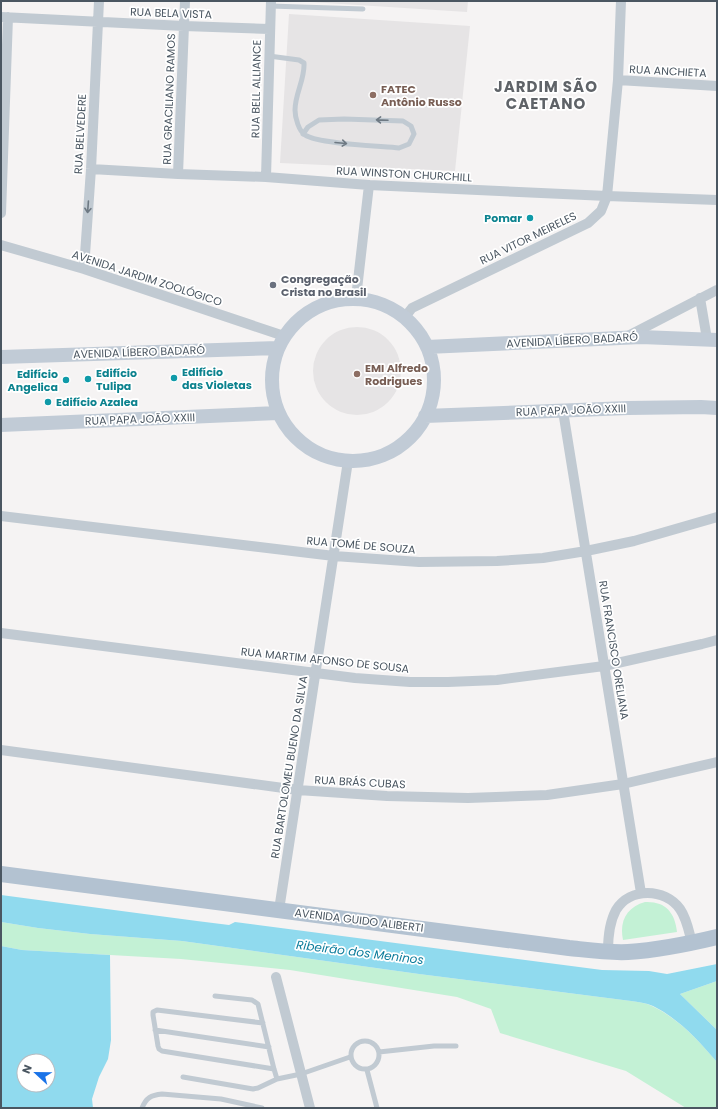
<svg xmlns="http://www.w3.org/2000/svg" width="718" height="1109" font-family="Poppins,sans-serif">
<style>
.education{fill:#e6e4e5}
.green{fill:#c3f1d5}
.water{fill:#90daee;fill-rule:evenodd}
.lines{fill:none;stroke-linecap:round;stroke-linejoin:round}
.lane{stroke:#c1cad2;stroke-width:5}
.street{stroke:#c1cad2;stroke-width:10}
.secondary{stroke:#c1cbd6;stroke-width:14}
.primary{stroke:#b3c2d1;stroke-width:16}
.oneway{stroke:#6e7983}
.education-dot{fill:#8d6e63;stroke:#fff;stroke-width:1.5}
.culture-dot{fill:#0f9aa8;stroke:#fff;stroke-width:1.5}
.worship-dot{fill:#6b7280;stroke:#fff;stroke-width:1.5}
.labels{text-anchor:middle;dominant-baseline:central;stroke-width:3.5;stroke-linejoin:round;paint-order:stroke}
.street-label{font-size:11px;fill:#4a5661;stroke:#fff}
.education-label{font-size:11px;font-weight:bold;fill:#785e54;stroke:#fff;text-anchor:start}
.culture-label{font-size:11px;font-weight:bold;fill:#0d838f;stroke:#fff;text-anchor:start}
.worship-label{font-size:11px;font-weight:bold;fill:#5b616d;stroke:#fff;text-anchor:start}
.water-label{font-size:12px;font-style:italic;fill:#0c7c9b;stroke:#fff}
.district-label{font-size:15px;font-weight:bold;letter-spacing:1px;fill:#5f6368;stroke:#fff}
</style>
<rect width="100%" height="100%" fill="#f5f3f3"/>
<path class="education" d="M 295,1 L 468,1 L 467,12 Z
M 289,14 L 470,26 L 455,171 L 280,163 Z
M313 371a44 44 0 1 1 88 0a44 44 0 1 1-88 0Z"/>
<path class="green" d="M 645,902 C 665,901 675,912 677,932 L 623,940 C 619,921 627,907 645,902 Z
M 1,922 L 38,928 L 90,934 L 182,941 L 419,974 L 631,1001 C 638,1002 646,1003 652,1006 C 679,1019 698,1040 717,1062 L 717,1108 L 686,1108 L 626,1071 L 500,1033 L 491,1009 L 457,997 L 290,970 L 181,959 L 22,950 L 1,946 Z
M 717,981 L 717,1030 L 680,994 Z"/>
<path class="water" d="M 1,895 L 197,921 L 229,925 L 235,922 L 602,970 L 649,971 L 667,974 L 717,964 L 717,981 L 680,994 L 717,1030 L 717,1062 C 698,1040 679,1019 653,1006 C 646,1003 638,1002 631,1001 L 419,974 L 182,941 L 90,934 L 38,928 L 1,922 Z
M 1,946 L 22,950 L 110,955 L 111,1040 L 108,1059 L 99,1077 L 92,1099 L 93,1108 L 1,1108 ZM 24,1061 L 48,1061 L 48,1085 L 24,1085 Z"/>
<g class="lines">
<path class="lane" d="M 270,6 L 363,9
M 269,56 L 299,60 L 304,63 C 305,79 295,94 295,110 C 295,118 299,131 305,135 C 318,144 380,146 399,148 L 409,144 L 414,134 L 411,126 L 403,121 L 344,119 L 319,120 L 308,127 L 303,134
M 263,1023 L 157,1010 L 153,1012 L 153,1015 L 158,1046 L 159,1049 L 162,1051 L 274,1069
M 155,1030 L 269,1047
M351 1055a14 14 0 1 1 28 0a14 14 0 1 1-28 0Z
M 379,1052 L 434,1046 L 456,1046
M 367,1070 L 377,1108
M 183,1077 L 253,1089 L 258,1088 L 277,1079 L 274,1069 L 258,1004 L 252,1000 L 215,996
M 277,1079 L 301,1074 L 350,1057
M 142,1108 C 146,1098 151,1095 162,1094 L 221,1099 L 262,1108"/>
<path class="street" d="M 1,17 L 184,26 L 269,29
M 618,80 L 717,86
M 91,169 L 178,174 L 266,177 L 369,185 L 607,196 L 717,200
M 178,174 L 185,1
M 266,177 L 271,1
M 1,213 L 8,17
M 1,245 L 84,269 L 284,336
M 84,269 L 91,169 L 99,1
M 356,298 L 369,185
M 700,298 L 707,339
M 405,317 L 412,308 L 588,223 L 601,211 L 607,196 L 618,80 L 621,1
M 628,336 L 717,290
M 563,411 L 641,893
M 1,516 L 334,556 L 419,562 L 497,561 L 543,558 L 586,551 L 634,541 L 717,517
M 1,633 L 355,678 L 410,682 L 448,682 L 497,680 L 604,666 L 702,644 L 717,640
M 1,750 L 298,790 L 387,796 L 468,798 L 547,795 L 623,784 L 717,762
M 279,910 L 348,461
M 608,951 C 608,937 609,923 616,910 C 630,887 665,888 680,909 C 687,919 689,932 692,943
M 276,977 L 310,1108"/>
<path class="secondary" d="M272 380a81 81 0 1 1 162 0a81 81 0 1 1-162 0Z
M 427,347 L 641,337 L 717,340
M 1,357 L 278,348
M 425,416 L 628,408 L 701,407 L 717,408
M 1,425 L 278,413"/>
<path class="primary" d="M 1,874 L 569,948 C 588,950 608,953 628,952 C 658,950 688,944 717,937"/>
</g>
<defs><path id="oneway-shaft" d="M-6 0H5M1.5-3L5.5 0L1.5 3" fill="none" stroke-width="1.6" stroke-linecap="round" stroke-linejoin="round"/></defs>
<g class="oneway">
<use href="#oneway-shaft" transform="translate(382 120) rotate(-178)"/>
<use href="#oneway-shaft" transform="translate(341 143) rotate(5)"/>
<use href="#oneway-shaft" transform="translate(88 207) rotate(94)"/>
</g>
<g class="education-dot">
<circle cx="373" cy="95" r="4"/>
<circle cx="357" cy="374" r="4"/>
</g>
<g class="culture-dot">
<circle cx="530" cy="218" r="4"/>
<circle cx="174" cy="378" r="4"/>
<circle cx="88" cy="379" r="4"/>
<circle cx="66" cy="380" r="4"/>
<circle cx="48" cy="402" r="4"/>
</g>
<circle class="worship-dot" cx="273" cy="285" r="4"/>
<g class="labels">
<g class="street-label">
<text transform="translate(171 13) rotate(2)">RUA BELA VISTA</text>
<text transform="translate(668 71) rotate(3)">RUA ANCHIETA</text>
<text transform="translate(256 89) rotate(-89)">RUA BELL ALLIANCE</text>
<text transform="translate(169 99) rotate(-88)">RUA GRACILIANO RAMOS</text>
<text transform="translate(80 134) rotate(-87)">RUA BELVEDERE</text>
<text transform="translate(404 174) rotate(3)">RUA WINSTON CHURCHILL</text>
<text transform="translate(528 238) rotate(-26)">RUA VITOR MEIRELES</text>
<text transform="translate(147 278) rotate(18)">AVENIDA JARDIM ZOOLÓGICO</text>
<text transform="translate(572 340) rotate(-3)">AVENIDA LÍBERO BADARÓ</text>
<text transform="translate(139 352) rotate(-2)">AVENIDA LÍBERO BADARÓ</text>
<text transform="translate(571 410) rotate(-2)">RUA PAPA JOÃO XXIII</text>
<text transform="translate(140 419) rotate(-2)">RUA PAPA JOÃO XXIII</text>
<text transform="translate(361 545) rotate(5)">RUA TOMÉ DE SOUZA</text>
<text transform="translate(614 650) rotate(81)">RUA FRANCISCO ORELIANA</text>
<text transform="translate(325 660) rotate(6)">RUA MARTIM AFONSO DE SOUSA</text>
<text transform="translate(289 767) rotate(-81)">RUA BARTOLOMEU BUENO DA SILVA</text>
<text transform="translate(360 782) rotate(3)">RUA BRÁS CUBAS</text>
<text transform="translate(359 920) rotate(7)">AVENIDA GUIDO ALIBERTI</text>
</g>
<g class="education-label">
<text x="381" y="89">FATEC<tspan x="381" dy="13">Antônio Russo</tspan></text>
<text x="365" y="368">EMI Alfredo<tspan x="365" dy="13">Rodrigues</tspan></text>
</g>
<g class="culture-label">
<text x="522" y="218" text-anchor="end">Pomar</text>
<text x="182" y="372">Edifício<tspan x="182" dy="13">das Violetas</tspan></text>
<text x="96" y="373">Edifício<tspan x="96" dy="13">Tulipa</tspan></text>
<text x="58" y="374" text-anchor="end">Edifício<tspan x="58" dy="13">Angelica</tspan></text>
<text x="56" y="402">Edifício Azalea</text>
</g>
<g class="worship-label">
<text x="281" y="279">Congregação<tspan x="281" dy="13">Crista no Brasil</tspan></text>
</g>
<g class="water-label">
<text transform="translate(360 952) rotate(7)">Ribeirão dos Meninos</text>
</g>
<g class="district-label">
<text x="546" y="86">JARDIM SÃO<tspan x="546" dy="17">CAETANO</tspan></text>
</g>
</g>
<rect width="718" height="1109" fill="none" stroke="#4a5661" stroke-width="4"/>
<g transform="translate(36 1073) rotate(292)"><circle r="19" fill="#ffffff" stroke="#b7bbc0"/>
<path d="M0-3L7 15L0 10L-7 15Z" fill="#1a73e8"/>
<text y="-6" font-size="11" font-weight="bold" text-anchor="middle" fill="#4a5661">N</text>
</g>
</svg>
